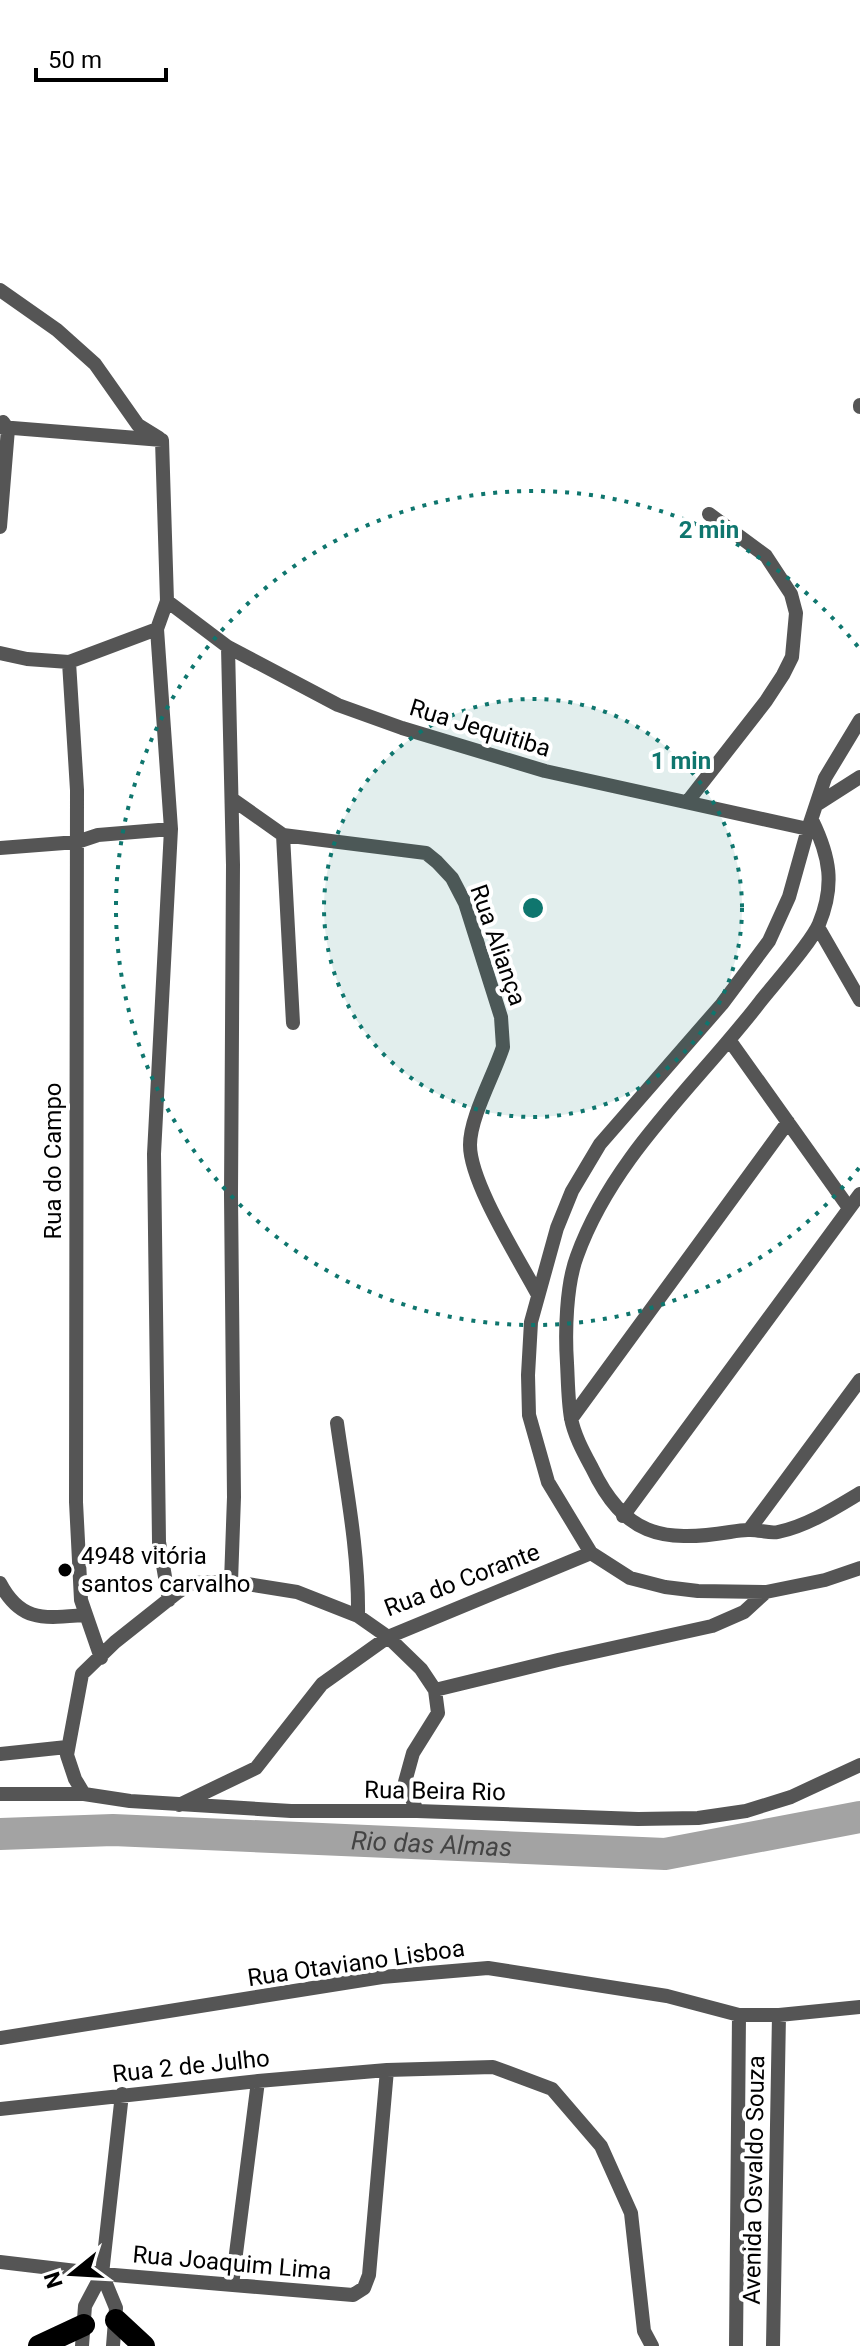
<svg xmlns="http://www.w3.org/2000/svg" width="860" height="2346" font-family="Roboto,sans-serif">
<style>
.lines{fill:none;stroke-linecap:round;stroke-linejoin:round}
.river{stroke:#a3a3a3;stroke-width:32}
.minor{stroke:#555;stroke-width:14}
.trunk{stroke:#000;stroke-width:22}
.ring{fill:none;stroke:#0f766e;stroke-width:4;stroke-dasharray:4 8}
.poi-dot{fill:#000;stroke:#fff;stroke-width:3}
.labels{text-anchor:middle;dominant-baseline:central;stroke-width:8;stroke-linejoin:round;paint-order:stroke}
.street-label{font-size:24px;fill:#000;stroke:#fff}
.poi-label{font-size:24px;fill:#000;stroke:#fff;text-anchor:start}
.water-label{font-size:26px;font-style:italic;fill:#444;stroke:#fff}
.centre{fill:#0f766e;stroke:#fff;stroke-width:4}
.ring-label{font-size:24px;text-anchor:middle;font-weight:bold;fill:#0f766e;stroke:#fff;stroke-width:8;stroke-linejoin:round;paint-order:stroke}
</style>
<rect width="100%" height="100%" fill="#fff"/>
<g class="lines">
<path class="river" id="s1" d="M 0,1834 L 113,1830 L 665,1854 L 860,1817"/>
<path class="minor" d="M 0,290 L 57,330 L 95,364 L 138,425 L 159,438
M 860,405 L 860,407
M 0,427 L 162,440 L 167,601 L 157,629 L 171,829 L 154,1154 L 159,1542 L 169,1600
M 0,527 L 8,429 L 3,422
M 167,601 L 228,647 L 338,705 L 402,728 L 545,771 L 808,829
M 228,647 L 233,865 L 231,1195 L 234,1497 L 231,1582
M 0,653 L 27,659 L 69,662 L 157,629
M 69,662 L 77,790 L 76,1502 L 81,1600 L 101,1658
M 860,720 L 825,778 L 808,829 L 789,897 L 769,941 L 722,1004 L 600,1144 L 572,1191 L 557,1228 L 531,1322 L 528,1375 L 529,1415 L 548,1482 L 591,1553 L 630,1578 L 665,1587 L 698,1591 L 766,1592 L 825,1580 L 860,1568
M 232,799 L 283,835 L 426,853 L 437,862 L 452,878 L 465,903 L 501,1017 L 503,1047 C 494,1075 470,1117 470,1145 C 470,1183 519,1259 538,1295
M 688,801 L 766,701 L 783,675 L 792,657 L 796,613 L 791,594 L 766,556 L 709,514
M 816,805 L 860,777
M 812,820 C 830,857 835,885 819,924 C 811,943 775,983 760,1002 C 697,1084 613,1156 577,1256 C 566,1285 565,1333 567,1363 C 568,1381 568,1401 571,1418 C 574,1435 584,1453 592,1468 C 624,1535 661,1543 730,1532 C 736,1531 742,1530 748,1530 C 758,1529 769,1534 778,1532 C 807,1526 835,1508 860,1493
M 283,835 L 293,1023
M 0,848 L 77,842 L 98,835 L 171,829
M 818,927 L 860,1000
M 730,1041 L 849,1208
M 571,1419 L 788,1122
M 337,1423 C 346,1487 359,1552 358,1616
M 623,1516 L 860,1194
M 749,1530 L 860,1380
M 0,1583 C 21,1623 45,1618 85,1615
M 435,1690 L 558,1660 L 712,1626 L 744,1612 L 766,1592
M 0,1754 L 67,1747
M 0,1794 L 84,1794 L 130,1801 L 291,1811 L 417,1811 L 638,1819 L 698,1818 L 746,1811 L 791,1797 L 860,1765
M 84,1794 L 75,1779 L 67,1755 L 82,1674 L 115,1642 L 178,1592 L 192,1583 L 215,1582 L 247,1584 L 297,1592 L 358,1616 L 388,1637 L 421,1669 L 435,1690 L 438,1713 L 413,1753 L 405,1782 L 417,1811
M 179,1805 L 256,1768 L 322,1684 L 388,1637 L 591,1553
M 0,2038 L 382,1977 L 488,1968 L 667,1996 L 739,2015 L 779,2015 L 860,2007
M 0,2109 L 258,2081 L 387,2070 L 493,2067 L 552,2089 L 601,2146 L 631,2213 L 644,2331 L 652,2346
M 0,2262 L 102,2274 L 353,2295 L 364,2288 L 369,2275 L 387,2070
M 102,2274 L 116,2308 L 113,2346
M 232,2285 L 258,2081
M 82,2346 L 85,2306 L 102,2274 L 122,2094
M 736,2346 L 739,2015
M 773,2346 L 779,2015"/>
<path class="trunk" d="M 116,2320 L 144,2346
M 39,2346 L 84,2325"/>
</g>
<circle cx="533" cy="908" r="209" fill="#0f766e" fill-opacity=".12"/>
<g class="ring">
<circle cx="533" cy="908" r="209"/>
<path d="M859 1168A417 417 0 1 1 859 648"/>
</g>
<circle class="poi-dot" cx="65" cy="1570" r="8"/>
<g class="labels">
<g class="street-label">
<text transform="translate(480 728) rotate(17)">Rua Jequitiba</text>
<text transform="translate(498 945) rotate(71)">Rua Aliança</text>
<text transform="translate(53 1161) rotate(-90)">Rua do Campo</text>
<text transform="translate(462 1580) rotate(-21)">Rua do Corante</text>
<text transform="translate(435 1791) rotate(1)">Rua Beira Rio</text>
<text transform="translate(356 1963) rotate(-8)">Rua Otaviano Lisboa</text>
<text transform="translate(191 2066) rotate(-6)">Rua 2 de Julho</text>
<text transform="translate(754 2180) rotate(-89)">Avenida Osvaldo Souza</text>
<text transform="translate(232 2263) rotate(5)">Rua Joaquim Lima</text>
</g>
<g class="poi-label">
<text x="81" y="1556">4948 vitória<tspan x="81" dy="28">santos carvalho</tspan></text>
</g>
<g class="water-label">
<text stroke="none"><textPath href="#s1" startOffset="432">Rio das Almas</textPath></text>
</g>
</g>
<circle cx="533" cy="908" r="12" class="centre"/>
<g class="ring-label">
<text x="709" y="538">2 min</text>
<text x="681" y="769">1 min</text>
</g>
<g transform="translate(72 2274) rotate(252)" stroke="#ffffff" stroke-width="6" paint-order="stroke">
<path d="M0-6L14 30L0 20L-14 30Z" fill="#000000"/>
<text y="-12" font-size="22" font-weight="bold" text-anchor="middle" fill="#000000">N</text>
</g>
<path d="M36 68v12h130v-12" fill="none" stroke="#000000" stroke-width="4"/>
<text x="48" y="68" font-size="24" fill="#000000" stroke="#ffffff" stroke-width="6" paint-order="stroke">50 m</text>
</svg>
